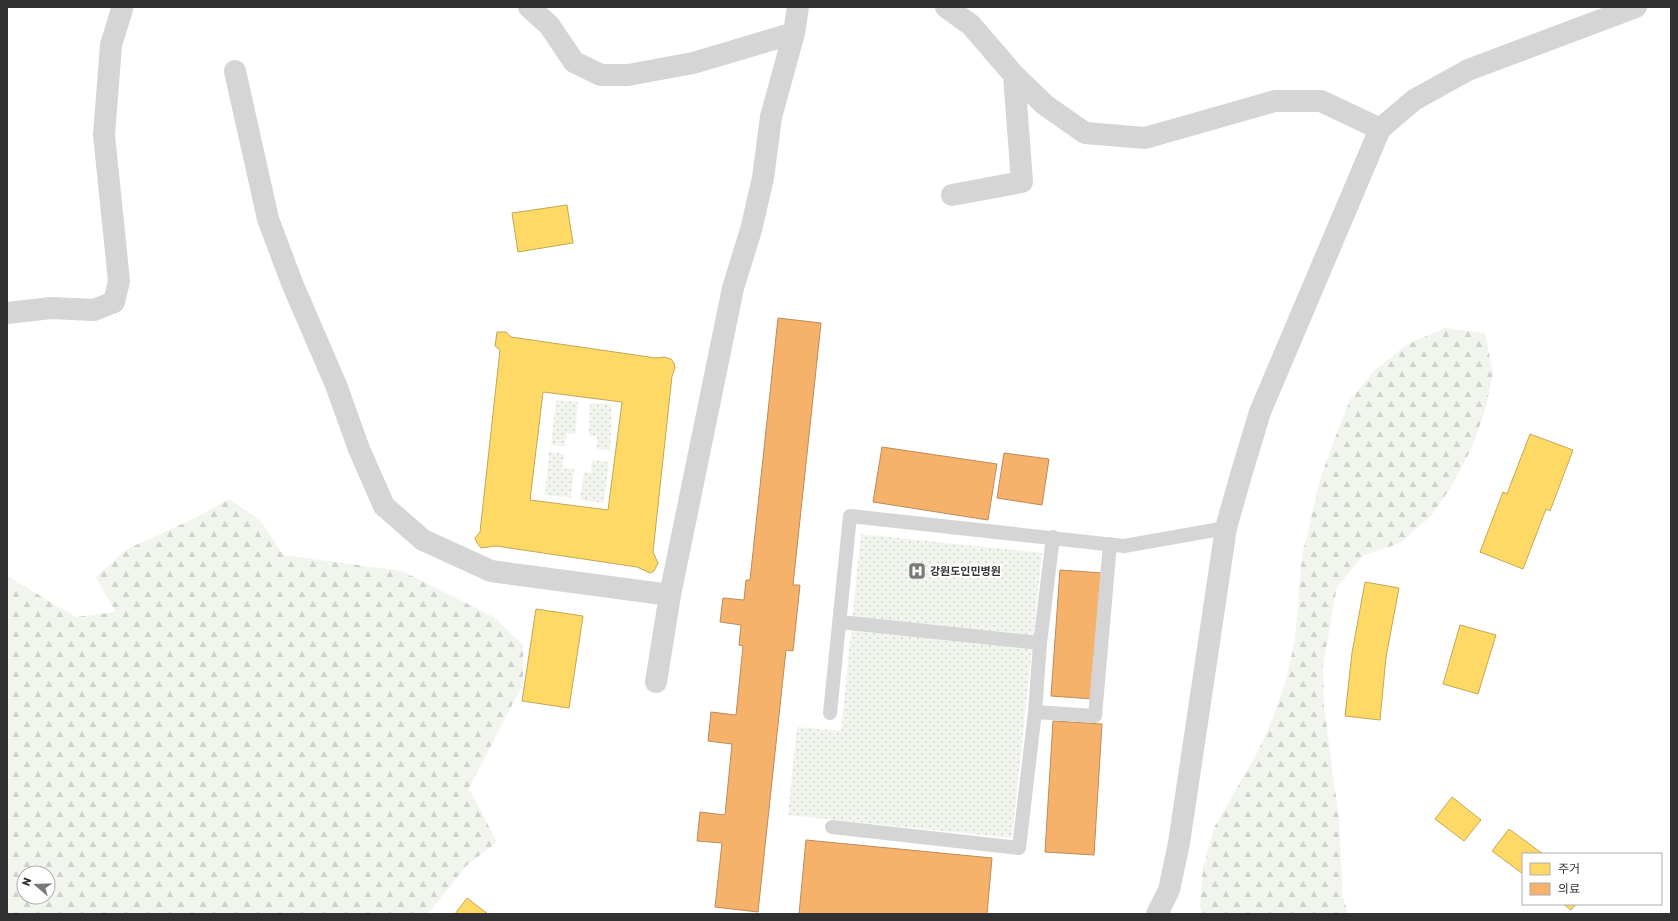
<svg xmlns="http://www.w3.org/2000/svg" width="1678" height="921" font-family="Rubik,'Noto Sans KR',sans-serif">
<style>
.grass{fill:url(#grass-dots)}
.forest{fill:url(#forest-firs);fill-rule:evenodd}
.homes{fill:#ffd966;stroke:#c1a756;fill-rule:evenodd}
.health{fill:#f6b26b;stroke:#bb8b5a}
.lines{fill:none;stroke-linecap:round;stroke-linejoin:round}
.lane{stroke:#d5d5d5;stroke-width:14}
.street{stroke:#d5d5d5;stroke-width:22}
.labels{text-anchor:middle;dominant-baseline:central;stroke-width:4;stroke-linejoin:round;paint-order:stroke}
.poi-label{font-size:11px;font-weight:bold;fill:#313131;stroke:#fff;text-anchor:start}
</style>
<defs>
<pattern id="grass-dots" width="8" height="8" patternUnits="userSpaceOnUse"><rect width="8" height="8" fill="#f1f5ee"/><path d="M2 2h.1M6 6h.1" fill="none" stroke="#cfd2cd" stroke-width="1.8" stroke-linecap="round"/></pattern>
<pattern id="forest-firs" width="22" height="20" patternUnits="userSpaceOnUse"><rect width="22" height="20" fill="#f1f5ee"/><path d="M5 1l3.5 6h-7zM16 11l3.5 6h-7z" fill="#cfd2cd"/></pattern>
</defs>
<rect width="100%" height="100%" fill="#fff"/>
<path class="grass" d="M 556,400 L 578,402 L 575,434 L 566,433 L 565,446 L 551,445 Z
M 590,403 L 612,404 L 610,450 L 597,449 L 597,436 L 589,436 Z
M 549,452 L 564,454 L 562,468 L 574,469 L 571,498 L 545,495 Z
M 592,460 L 609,462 L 604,503 L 580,500 L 584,472 L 591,473 Z
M 861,534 L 1042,553 L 1012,838 L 788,815 L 797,727 L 841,731 Z"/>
<path class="forest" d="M 1445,328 L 1485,333 L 1493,373 L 1485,411 L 1471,449 L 1453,484 L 1431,516 L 1400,543 L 1363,556 L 1337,587 L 1323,665 L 1324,706 L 1339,820 L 1343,897 L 1348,914 L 1202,914 L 1200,906 L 1203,866 L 1215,826 L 1256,755 L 1273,718 L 1286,680 L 1295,639 L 1302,556 L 1321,476 L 1335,438 L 1350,400 L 1376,369 L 1408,344 Z
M 229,499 L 261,521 L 283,555 L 402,571 L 494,617 L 523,645 L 523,684 L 469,788 L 497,842 L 466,866 L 428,914 L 7,914 L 7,576 L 76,617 L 116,612 L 96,577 L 127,549 L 193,519 ZM 24,873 L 48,873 L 48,897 L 24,897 Z"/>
<path class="homes" d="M 567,205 L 573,243 L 518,252 L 512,213 Z
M 497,332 L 506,332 L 511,337 L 656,358 L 664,357 L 671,359 L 674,363 L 675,368 L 672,376 L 653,552 L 658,563 L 654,571 L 650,573 L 637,567 L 496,546 L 481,548 L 477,543 L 475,538 L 480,532 L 500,350 L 495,346 ZM 543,392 L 622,402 L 608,510 L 530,500 Z
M 1530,434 L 1573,450 L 1550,511 L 1546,509 L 1523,569 L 1480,552 L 1503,492 L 1507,494 Z
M 1365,582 L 1399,588 L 1386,657 L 1380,720 L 1345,716 L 1352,653 Z
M 536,609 L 583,616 L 569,708 L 522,701 Z
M 1460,625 L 1496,635 L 1478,694 L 1443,684 Z
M 1452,797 L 1481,820 L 1464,841 L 1435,819 Z
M 1509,829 L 1543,854 L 1523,854 L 1523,874 L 1492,851 Z
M 467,898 L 488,914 L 455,914 Z
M 1563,904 L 1576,904 L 1571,910 Z"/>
<path class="health" d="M 778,318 L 821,323 L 793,585 L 800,585 L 793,651 L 786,650 L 758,912 L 715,907 L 722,843 L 697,841 L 700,812 L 725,815 L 732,744 L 708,741 L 711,712 L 736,715 L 743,646 L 739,645 L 741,625 L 720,622 L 723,598 L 744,600 L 746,580 L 750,580 Z
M 882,447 L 997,464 L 988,520 L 873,502 Z
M 1004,453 L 1049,459 L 1042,505 L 997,498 Z
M 1060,570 L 1103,573 L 1093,699 L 1051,696 Z
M 1053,721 L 1102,724 L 1094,855 L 1045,852 Z
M 806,840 L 992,858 L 987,914 L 799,914 Z"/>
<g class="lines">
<path class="lane" d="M 840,622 L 1040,643 L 1053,537
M 1035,712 L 1095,716 L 1110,544
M 830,713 L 850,516 L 1124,546 L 1226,528
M 832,827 L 1019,848 L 1035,712 L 1040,643"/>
<path class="street" d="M 529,7 L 549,25 L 574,62 L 601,75 L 628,75 L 693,63 L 794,33
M 946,7 L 971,25 L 1014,75 L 1045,105 L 1085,133 L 1145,138 L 1275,101 L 1321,101 L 1380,129 L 1414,100 L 1468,70 L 1636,7
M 235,71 L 268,219 L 292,283 L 336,385 L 359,449 L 384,506 L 423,540 L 491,571 L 670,595
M 952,195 L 1022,182 L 1014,75
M 7,313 L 51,308 L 94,310 L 114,302 L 119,281 L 104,135 L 111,45 L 122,9
M 656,682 L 670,595 L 733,288 L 751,230 L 763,178 L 771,117 L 794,33 L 798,7
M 1157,914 L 1169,890 L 1179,843 L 1226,528 L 1241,475 L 1260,412 L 1380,129"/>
</g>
<defs>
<symbol id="hospital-square" viewBox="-11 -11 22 22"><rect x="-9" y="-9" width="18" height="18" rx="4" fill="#797979" stroke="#fff"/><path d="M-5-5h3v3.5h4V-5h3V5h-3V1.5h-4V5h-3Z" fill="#fff"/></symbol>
</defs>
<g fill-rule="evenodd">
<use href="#hospital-square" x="907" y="561" width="20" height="20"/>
</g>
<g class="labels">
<g class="poi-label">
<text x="930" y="571">강원도인민병원</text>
</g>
</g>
<rect width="1678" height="921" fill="none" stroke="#313131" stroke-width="16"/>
<rect x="1522" y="853" width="140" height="52" fill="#ffffff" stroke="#adadad"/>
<rect x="1530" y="863" width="20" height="12" fill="#ffd966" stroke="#adadad"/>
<text x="1558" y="873" font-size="12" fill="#313131">주거</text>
<rect x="1530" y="883" width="20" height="12" fill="#f6b26b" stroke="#adadad"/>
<text x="1558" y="893" font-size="12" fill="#313131">의료</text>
<g transform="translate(36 885) rotate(289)"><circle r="19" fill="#ffffff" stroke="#adadad"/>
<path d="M0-3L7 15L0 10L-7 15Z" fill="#797979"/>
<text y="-6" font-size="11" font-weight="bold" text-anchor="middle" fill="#313131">N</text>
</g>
</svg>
